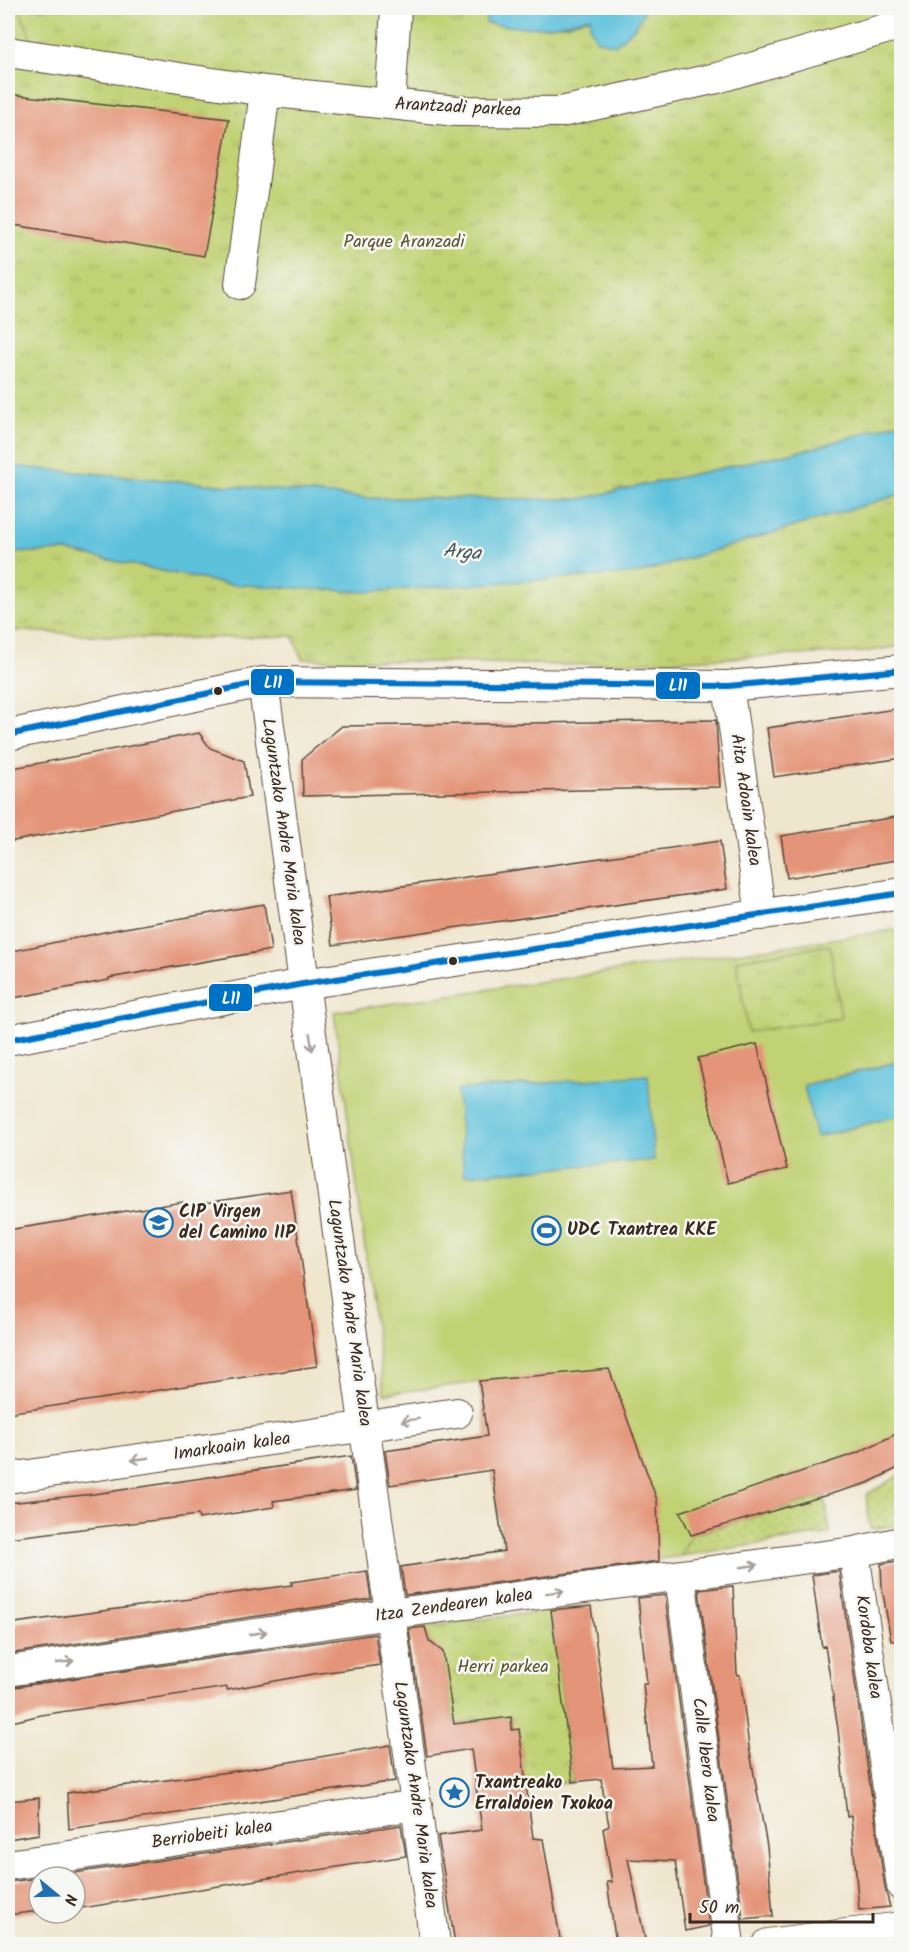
<svg xmlns="http://www.w3.org/2000/svg" width="909" height="1952" font-family="Kalam,sans-serif">
<style>
.grass{fill:url(#grass-dots);stroke:#7e7e4a;stroke-width:1.5}
.park{fill:url(#park-tufts);stroke:#7e7e4a;stroke-width:1.5}
.pitch{fill:#c1d275;stroke:#7e7e4a;stroke-width:1.5;fill-rule:evenodd}
.water{fill:#5dc1dc;stroke:#4c767d;stroke-width:1.5}
.building{fill:#e49478}
.lines{fill:none;stroke-linecap:round;stroke-linejoin:round}
.minor-casing{stroke:#564638;stroke-width:32}
.minor{stroke:#fff;stroke-width:30}
.bus-1-casing{stroke:#f6f6f2;stroke-width:10}
.bus-1{stroke:#0072c6;stroke-width:6}
.oneway{stroke:#a79f9a}
.bus-dot{fill:#3b2a1e;stroke:#f6f6f2;stroke-width:2}
.labels{text-anchor:middle;dominant-baseline:central;stroke-width:5;stroke-linejoin:round;paint-order:stroke}
.street-label{font-size:18px;fill:#3b2a1e;stroke:#f6f6f2}
.park-label{font-size:18px;fill:#5c5434;stroke:#f6f6f2}
.poi-label{font-size:18px;font-weight:bold;fill:#3b2a1e;stroke:#f6f6f2;text-anchor:start}
.water-label{font-size:20px;font-style:italic;fill:#455757;stroke:#f6f6f2}
.line-badge{stroke:#f6f6f2;stroke-width:2}
.badge-label{font-size:16px;text-anchor:middle;font-weight:bold;fill:#fff}
</style>
<defs>
<pattern id="grass-dots" width="8" height="8" patternUnits="userSpaceOnUse" patternTransform="scale(1.5)"><rect width="8" height="8" fill="#c1d275"/><path d="M2 2h.1M6 6h.1" fill="none" stroke="#a7b465" stroke-width="1.8" stroke-linecap="round"/></pattern>
<pattern id="park-tufts" width="24" height="20" patternUnits="userSpaceOnUse" patternTransform="scale(1.5)"><rect width="24" height="20" fill="#c1d275"/><path d="M3 7l-1-3M5 7V3M7 7l1-3M15 17l-1-3M17 17v-4M19 17l1-3" fill="none" stroke="#a7b465"/></pattern>
</defs>
<rect width="100%" height="100%" fill="#f6f6f2"/>
<filter id="ink" filterUnits="userSpaceOnUse"><feTurbulence type="fractalNoise" baseFrequency=".0167" numOctaves="2"/><feDisplacementMap in="SourceGraphic" scale="12" xChannelSelector="R" yChannelSelector="G"/><feConvolveMatrix kernelMatrix="1 2 1 2 8 2 1 2 1" color-interpolation-filters="sRGB"/></filter>
<filter id="wash" filterUnits="userSpaceOnUse"><feTurbulence type="fractalNoise" baseFrequency=".008" numOctaves="4" result="noise"/><feDisplacementMap in="SourceGraphic" scale="24" xChannelSelector="R" yChannelSelector="G"/><feGaussianBlur stdDeviation="1.35" result="paint"/><feColorMatrix in="noise" values="0 0 0 0 0 0 0 0 0 0 0 0 0 0 0 0 0 1.4 0 .05"/><feComposite in="paint" operator="in"/></filter>
<g filter="url(#wash)">
<rect width="100%" height="100%" fill="#efe6ce"/>
<path class="grass" d="M 8,8 L 23,8 L 41,61 L 8,55 Z
M 901,1474 L 901,1525 L 870,1529 L 866,1495 Z
M 825,1496 L 830,1533 L 681,1556 L 691,1535 Z"/>
<path class="park" d="M 19,8 L 486,8 L 487,23 L 566,25 L 590,17 L 635,27 L 646,8 L 901,8 L 901,422 L 818,447 L 580,499 L 366,498 L 8,466 L 8,47 L 40,60 Z
M 901,494 L 901,646 L 864,652 L 567,665 L 302,659 L 293,636 L 159,639 L 8,630 L 8,553 L 67,551 L 225,584 L 640,573 Z
M 831,945 L 842,1018 L 747,1033 L 736,960 Z
M 551,1610 L 573,1782 L 526,1788 L 519,1729 L 512,1730 L 511,1717 L 454,1724 L 443,1653 L 429,1641 L 425,1627 Z"/>
<path class="pitch" d="M 901,929 L 901,1061 L 804,1085 L 817,1137 L 901,1115 L 901,1466 L 868,1483 L 691,1535 L 681,1556 L 508,1580 L 479,1382 L 384,1394 L 334,1012 ZM 830,945 L 841,1018 L 748,1032 L 736,960 Z"/>
<path class="water" d="M 486,8 L 646,8 L 635,27 L 615,45 L 597,40 L 590,27 L 590,17 C 551,29 527,30 486,23 Z
M 901,422 L 901,494 L 640,573 L 365,592 L 225,584 L 67,551 L 8,553 L 8,466 L 10,466 L 366,498 L 580,499 L 818,447 Z
M 901,1061 L 901,1115 L 816,1137 L 804,1086 Z
M 648,1075 L 654,1160 L 464,1175 L 457,1090 Z"/>
<g id="blocks">
<path class="building" d="M 8,94 L 229,119 L 204,256 L 8,224 Z
M 902,708 L 902,758 L 774,777 L 767,728 Z
M 716,720 L 720,787 L 303,796 L 302,759 L 342,726 Z
M 199,733 L 210,748 L 244,761 L 250,797 L 8,842 L 8,769 Z
M 902,816 L 902,859 L 787,878 L 781,836 Z
M 720,841 L 727,889 L 333,945 L 326,897 Z
M 264,904 L 271,950 L 109,978 L 109,980 L 8,999 L 8,952 L 119,929 Z
M 757,1044 L 787,1169 L 728,1183 L 698,1058 Z
M 291,1190 L 317,1366 L 8,1413 L 8,1230 L 183,1202 L 184,1206 Z
M 609,1369 L 657,1500 L 659,1561 L 405,1595 L 401,1567 L 504,1551 L 492,1470 L 390,1485 L 385,1451 L 487,1436 L 479,1381 Z
M 902,1431 L 902,1466 L 868,1483 L 691,1535 L 680,1512 L 857,1453 Z
M 351,1456 L 356,1490 L 273,1501 L 274,1507 L 199,1519 L 198,1515 L 8,1538 L 8,1503 L 94,1494 Z
M 902,1560 L 902,1640 L 891,1641 L 882,1587 L 881,1564 Z
M 367,1571 L 371,1599 L 8,1654 L 8,1624 L 292,1585 L 291,1582 Z
M 839,1571 L 885,1888 L 890,1907 L 859,1910 L 851,1816 L 847,1817 L 838,1729 L 825,1646 L 822,1647 L 812,1575 Z
M 733,1586 L 737,1675 L 740,1675 L 749,1747 L 767,1846 L 773,1916 L 743,1919 L 699,1590 Z
M 665,1595 L 709,1926 L 685,1931 L 675,1861 L 628,1859 L 645,1939 L 616,1944 L 607,1882 L 612,1882 L 603,1829 L 609,1826 L 601,1779 L 573,1782 L 551,1610 L 591,1606 L 613,1768 L 652,1766 L 643,1684 L 647,1684 L 638,1598 Z
M 425,1627 L 429,1641 L 443,1652 L 454,1724 L 511,1717 L 512,1730 L 519,1729 L 533,1838 L 543,1839 L 561,1944 L 455,1944 L 438,1836 L 482,1830 L 471,1749 L 427,1756 L 409,1629 Z
M 375,1634 L 380,1665 L 313,1674 L 227,1690 L 227,1687 L 41,1715 L 8,1723 L 8,1688 Z
M 390,1745 L 395,1781 L 69,1829 L 67,1793 L 236,1771 Z
M 39,1798 L 39,1834 L 8,1839 L 8,1801 Z
M 401,1825 L 406,1856 L 76,1909 L 73,1873 Z
M 39,1878 L 39,1911 L 8,1915 L 8,1882 Z"/>
</g>
</g>
<g filter="url(#ink)">
<use href="#blocks" fill-opacity="0" stroke="#564638" stroke-width="1.5"/>
<g class="lines">
<defs>
<path id="minor" d="M 8,52 L 265,91 L 457,111 L 561,112 L 717,78 L 902,24
M 390,104 L 396,8
M 240,284 L 265,91
M 263,682 L 435,1944
M 728,686 L 761,915
M 8,735 L 263,682 L 728,686 L 902,670
M 8,1040 L 303,984 L 902,893
M 8,1478 L 457,1413
M 854,1552 L 902,1886
M 680,1576 L 729,1944
M 8,1671 L 390,1614 L 854,1552 L 902,1542
M 8,1865 L 417,1805
M 768,1944 L 902,1927"/>
</defs>
<use href="#minor" class="minor-casing"/>
<use href="#minor" class="minor"/>
<defs>
<path id="bus-1" d="M 8,735 L 263,682 L 728,686 L 902,670
M 8,1040 L 303,984 L 902,893"/>
</defs>
<use href="#bus-1" class="bus-1-casing"/>
<use href="#bus-1" class="bus-1"/>
</g>
<defs><path id="oneway-shaft" d="M-6 0H5M1.5-3L5.5 0L1.5 3" fill="none" stroke-width="1.6" stroke-linecap="round" stroke-linejoin="round" transform="scale(1.5)"/></defs>
<g class="oneway">
<use href="#oneway-shaft" transform="translate(311 1042) rotate(82)"/>
<use href="#oneway-shaft" transform="translate(410 1420) rotate(171)"/>
<use href="#oneway-shaft" transform="translate(140 1459) rotate(172)"/>
<use href="#oneway-shaft" transform="translate(749 1566) rotate(-8)"/>
<use href="#oneway-shaft" transform="translate(555 1592) rotate(-7)"/>
<use href="#oneway-shaft" transform="translate(258 1633) rotate(-8)"/>
<use href="#oneway-shaft" transform="translate(65 1662) rotate(-8)"/>
</g>
</g>
<defs>
<symbol id="university-ring" viewBox="-11 -11 22 22"><circle r="9.5" fill="#f6f6f2" stroke="#1f6fb2" stroke-width="1.5"/><path d="M0-5L7-2L0 1L-7-2ZM-4 1L0 2.5L4 1V4Q0 6-4 4Z" fill="#1f6fb2"/></symbol>
<symbol id="stadium-ring" viewBox="-11 -11 22 22"><circle r="9.5" fill="#f6f6f2" stroke="#1f6fb2" stroke-width="1.5"/><path d="M0-5a6.5 5 0 1 0 0 10a6.5 5 0 1 0 0-10ZM-3.5-1.8h7v3.6h-7Z" fill="#1f6fb2"/></symbol>
<symbol id="sight-ring" viewBox="-11 -11 22 22"><circle r="9.5" fill="#f6f6f2" stroke="#1f6fb2" stroke-width="1.5"/><path d="M0-6L1.8-2.2L6-1.7L2.9 1.2L3.7 5.4L0 3.3L-3.7 5.4L-2.9 1.2L-6-1.7L-1.8-2.2Z" fill="#1f6fb2"/></symbol>
</defs>
<g fill-rule="evenodd">
<use href="#university-ring" x="142" y="1206" width="33" height="33"/>
<use href="#stadium-ring" x="530" y="1214" width="33" height="33"/>
<use href="#sight-ring" x="438" y="1776" width="33" height="33"/>
</g>
<g class="bus-dot">
<circle cx="218" cy="691" r="5"/>
<circle cx="453" cy="961" r="5"/>
</g>
<g class="labels">
<g class="street-label">
<text transform="translate(458 108) rotate(3)">Arantzadi parkea</text>
<text transform="translate(745 800) rotate(82)">Aita Adoain kalea</text>
<text transform="translate(283 832) rotate(82)">Laguntzako Andre Maria kalea</text>
<text transform="translate(349 1313) rotate(82)">Laguntzako Andre Maria kalea</text>
<text transform="translate(232 1447) rotate(-8)">Imarkoain kalea</text>
<text transform="translate(454 1606) rotate(-8)">Itza Zendearen kalea</text>
<text transform="translate(868 1647) rotate(82)">Kordoba kalea</text>
<text transform="translate(705 1760) rotate(83)">Calle Ibero kalea</text>
<text transform="translate(415 1795) rotate(82)">Laguntzako Andre Maria kalea</text>
<text transform="translate(212 1835) rotate(-8)">Berriobeiti kalea</text>
</g>
<g class="park-label">
<text x="404" y="242">Parque Aranzadi</text>
<text x="503" y="1667">Herri parkea</text>
</g>
<g class="poi-label">
<text x="179" y="1212">CIP Virgen<tspan x="179" dy="21">del Camino IIP</tspan></text>
<text x="567" y="1230">UDC Txantrea KKE</text>
<text x="475" y="1783">Txantreako<tspan x="475" dy="21">Erraldoien Txokoa</tspan></text>
</g>
<g class="water-label">
<text transform="translate(462 553) rotate(5)">Arga</text>
</g>
</g>
<g class="line-badge">
<rect x="250" y="668" width="45" height="28" rx="6" fill="#0072c6"/>
<rect x="655" y="671" width="46" height="29" rx="6" fill="#0072c6"/>
<rect x="208" y="983" width="45" height="29" rx="6" fill="#0072c6"/>
</g>
<g class="badge-label">
<text x="273" y="688">L11</text>
<text x="678" y="691">L11</text>
<text x="231" y="1004">L11</text>
</g>
<rect width="909" height="1952" fill="none" stroke="#f6f6f2" stroke-width="30"/>
<g transform="translate(57 1895) rotate(109)"><circle r="28" fill="#f6f6f2" stroke="#aba49d" stroke-width="1.5"/>
<path d="M0-4.5L10 22L0 15L-10 22Z" fill="#1f6fb2"/>
<text y="-9" font-size="16" font-weight="bold" text-anchor="middle" fill="#3b2a1e">N</text>
</g>
<path d="M690 1913v9h183v-9" fill="none" stroke="#3b2a1e" stroke-width="3"/>
<text x="699" y="1913" font-size="18" fill="#3b2a1e" stroke="#f6f6f2" stroke-width="4.5" paint-order="stroke">50 m</text>
</svg>
